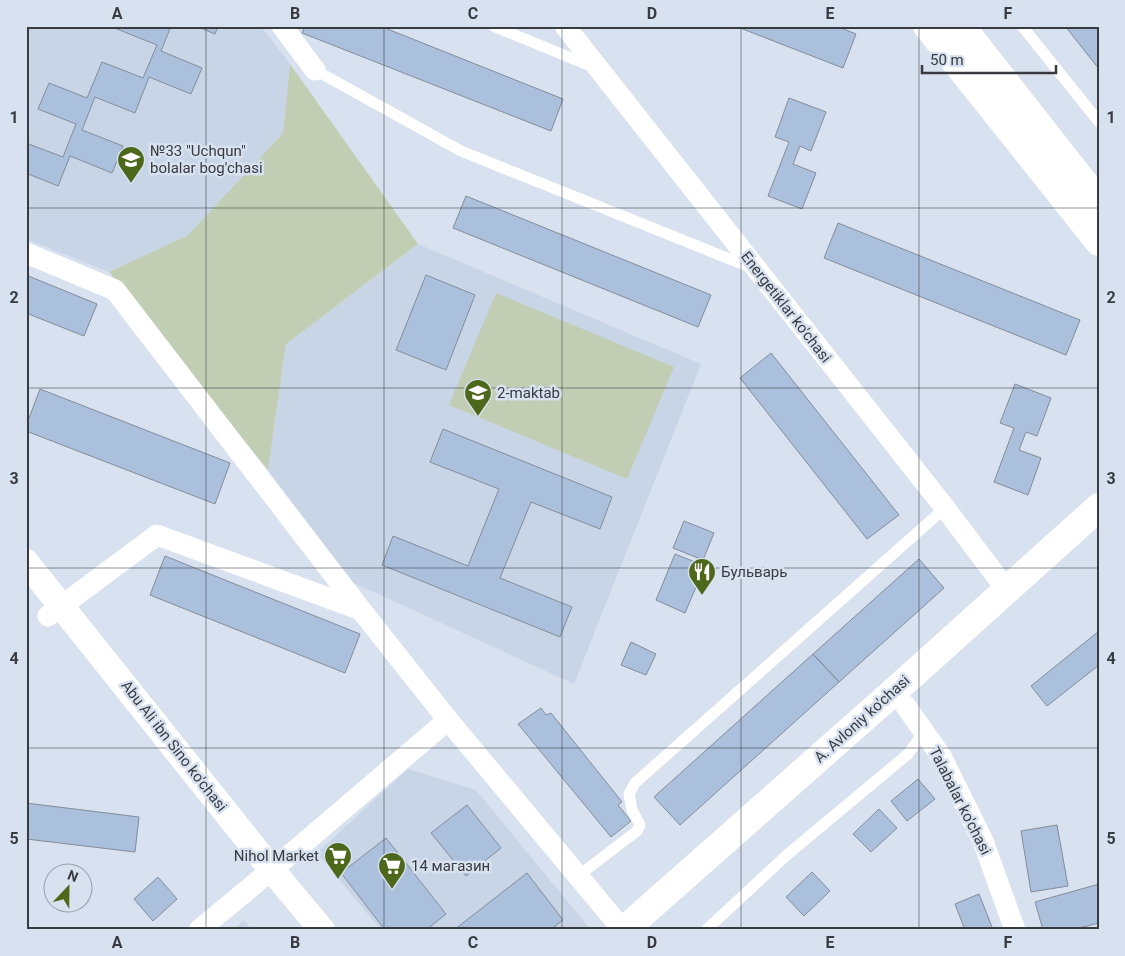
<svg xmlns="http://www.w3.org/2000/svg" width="1125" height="956" font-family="Roboto,sans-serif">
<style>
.built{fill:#c7d5e7}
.green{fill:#c2ceb3}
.building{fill:#abc0dd;stroke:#848c98}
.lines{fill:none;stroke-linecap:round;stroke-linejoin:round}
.service{stroke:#fff;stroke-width:11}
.minor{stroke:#fff;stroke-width:21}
.tertiary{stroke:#fff;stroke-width:26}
.secondary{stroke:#fff;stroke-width:28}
.grid{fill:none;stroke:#383c41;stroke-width:1;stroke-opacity:0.55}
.labels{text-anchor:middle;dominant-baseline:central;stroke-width:5;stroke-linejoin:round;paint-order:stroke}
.poi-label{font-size:15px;fill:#383c41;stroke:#d8e1ef;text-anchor:start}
.street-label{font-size:15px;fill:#383c41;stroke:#d8e1ef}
.neatline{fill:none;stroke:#383c41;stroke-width:2}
.grid-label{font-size:16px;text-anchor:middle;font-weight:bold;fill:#383c41}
</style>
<rect width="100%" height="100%" fill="#d8e1ef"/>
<path class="built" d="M 26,26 L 261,26 L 290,64 L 283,133 L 188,235 L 109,272 L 26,239 Z
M 418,244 L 701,364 L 574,684 L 352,582 L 268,470 L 286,344 Z
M 408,769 L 476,790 L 591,930 L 381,930 L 317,853 Z
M 244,920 L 252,930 L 233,930 Z"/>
<path class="green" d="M 290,64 L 418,244 L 286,344 L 268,470 L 109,272 L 188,235 L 283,133 Z
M 496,293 L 674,367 L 627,479 L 449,405 Z"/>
<path class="building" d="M 118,26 L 171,26 L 161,51 L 202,68 L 191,94 L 149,77 L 135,113 L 95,97 L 82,130 L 123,146 L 112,173 L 70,156 L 58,186 L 26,173 L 26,143 L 63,157 L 76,124 L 38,109 L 49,83 L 87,98 L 102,62 L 143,78 L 157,45 L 117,29 Z
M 196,26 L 218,26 L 215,34 Z
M 305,26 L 380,26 L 563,99 L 551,131 L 302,33 Z
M 735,26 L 836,26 L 856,34 L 843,68 Z
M 1065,26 L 1099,26 L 1099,69 Z
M 789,98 L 826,112 L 811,151 L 800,146 L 793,164 L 816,173 L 802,209 L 768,196 L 789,142 L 775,137 Z
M 466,196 L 711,295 L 698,327 L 453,228 Z
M 838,223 L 1080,320 L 1066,355 L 824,258 Z
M 26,275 L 97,304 L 84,336 L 26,313 Z
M 426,275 L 475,295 L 446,370 L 396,350 Z
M 771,353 L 899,515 L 867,539 L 740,378 Z
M 1015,384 L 1051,398 L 1037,436 L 1026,432 L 1019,450 L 1041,458 L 1028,495 L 994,482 L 1014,428 L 1000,423 Z
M 40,389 L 230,463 L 215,504 L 26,431 L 26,426 Z
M 443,429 L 612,497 L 600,529 L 531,502 L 500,578 L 572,607 L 560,637 L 382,565 L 393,536 L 468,566 L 499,489 L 430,462 Z
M 684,521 L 714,533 L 703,560 L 673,548 Z
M 675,554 L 705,566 L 685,613 L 656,600 Z
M 165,556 L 360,634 L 345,673 L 150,595 Z
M 919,559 L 944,588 L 839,682 L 813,654 Z
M 1099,631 L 1099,665 L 1047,706 L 1031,686 Z
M 631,642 L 656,654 L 646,675 L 621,665 Z
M 813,654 L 839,682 L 680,825 L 654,797 Z
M 541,708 L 546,715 L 551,713 L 622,802 L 618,805 L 631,821 L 611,837 L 518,724 Z
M 918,779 L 935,799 L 907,821 L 891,801 Z
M 26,803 L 139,817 L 135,852 L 26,839 Z
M 467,805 L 501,848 L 466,876 L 431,833 Z
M 879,809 L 897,828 L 871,852 L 853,834 Z
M 1057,825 L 1068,886 L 1031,892 L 1021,831 Z
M 386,838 L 446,914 L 426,930 L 385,930 L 341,873 Z
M 812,872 L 830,891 L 804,916 L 786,897 Z
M 527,873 L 563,920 L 550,930 L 454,930 Z
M 158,877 L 177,899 L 153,921 L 134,899 Z
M 1099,884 L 1099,923 L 1079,928 L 1080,930 L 1043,930 L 1035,902 Z
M 979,894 L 992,927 L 985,930 L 965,930 L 955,904 Z"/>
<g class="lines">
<path class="service" d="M 493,26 L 593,67
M 1022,26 L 1099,122
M 315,70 L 461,151 L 752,268
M 578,876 L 637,831 L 640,825 L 632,810 L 629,794 L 635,783 L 945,508
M 706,930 L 788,854 L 908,754 L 924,732"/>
<path class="minor" d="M 282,26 L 315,70
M 565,26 L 945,508 L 1006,589
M 26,253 L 115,290 L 361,610 L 448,720 L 623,930
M 48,616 L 157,535 L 361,610
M 905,705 L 941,756 L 983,841 L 1015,930
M 199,930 L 298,848 L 448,720"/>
<path class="tertiary" d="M 26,562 L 272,870 L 322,930"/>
<path class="secondary" d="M 927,26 L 1099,242
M 961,26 L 1099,202
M 624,930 L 890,695 L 1099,507"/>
</g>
<path class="grid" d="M 206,26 L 206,930M 384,26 L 384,930M 562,26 L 562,930M 741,26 L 741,930M 919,26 L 919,930M 26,208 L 1099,208M 26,388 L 1099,388M 26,568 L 1099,568M 26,748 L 1099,748"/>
<defs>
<symbol id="school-pin" viewBox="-11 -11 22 30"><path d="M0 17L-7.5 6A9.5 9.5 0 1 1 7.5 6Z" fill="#4d681b" stroke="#d8e1ef"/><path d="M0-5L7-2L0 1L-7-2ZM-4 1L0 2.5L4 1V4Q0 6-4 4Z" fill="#fff"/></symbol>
<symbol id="restaurant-pin" viewBox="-11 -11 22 30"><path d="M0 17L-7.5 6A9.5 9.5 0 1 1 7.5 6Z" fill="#4d681b" stroke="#d8e1ef"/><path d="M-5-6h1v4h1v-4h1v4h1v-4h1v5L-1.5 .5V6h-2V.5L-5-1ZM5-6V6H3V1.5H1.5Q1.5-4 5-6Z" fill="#fff"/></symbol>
<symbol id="supermarket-pin" viewBox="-11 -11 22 30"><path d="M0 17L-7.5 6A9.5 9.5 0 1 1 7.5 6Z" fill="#4d681b" stroke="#d8e1ef"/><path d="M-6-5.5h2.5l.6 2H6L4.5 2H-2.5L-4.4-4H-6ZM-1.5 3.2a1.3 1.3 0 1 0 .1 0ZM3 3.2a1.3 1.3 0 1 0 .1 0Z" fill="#fff"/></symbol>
</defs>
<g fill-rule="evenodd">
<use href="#school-pin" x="115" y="144" width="32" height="43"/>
<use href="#school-pin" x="462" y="377" width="32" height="43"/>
<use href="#restaurant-pin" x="686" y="556" width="32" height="43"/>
<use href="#supermarket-pin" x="322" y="840" width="32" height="43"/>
<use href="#supermarket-pin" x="376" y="850" width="32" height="43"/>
</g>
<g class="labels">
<g class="poi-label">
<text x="150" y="151">№33 "Uchqun"<tspan x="150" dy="17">bolalar bog'chasi</tspan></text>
<text x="497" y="393">2-maktab</text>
<text x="721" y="572">Бульварь</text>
<text x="319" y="856" text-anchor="end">Nihol Market</text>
<text x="411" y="866">14 магазин</text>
</g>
<g class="street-label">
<text transform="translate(786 307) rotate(52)">Energetiklar ko'chasi</text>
<text transform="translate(862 719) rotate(-42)">A. Avloniy ko'chasi</text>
<text transform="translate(174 746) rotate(52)">Abu Ali ibn Sino ko'chasi</text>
<text transform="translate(960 801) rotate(63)">Talabalar ko'chasi</text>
</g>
</g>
<rect width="1125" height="956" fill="none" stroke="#d8e1ef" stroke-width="55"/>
<g transform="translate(68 888) rotate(22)"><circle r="24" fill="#d8e1ef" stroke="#989fa9"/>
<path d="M0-4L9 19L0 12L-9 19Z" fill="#4d681b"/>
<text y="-8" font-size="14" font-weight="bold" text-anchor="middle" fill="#383c41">N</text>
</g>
<path d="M922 65v8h134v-8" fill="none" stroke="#383c41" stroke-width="2.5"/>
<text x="930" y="65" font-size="15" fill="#383c41" stroke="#d8e1ef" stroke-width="4" paint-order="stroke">50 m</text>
<rect x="28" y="28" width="1070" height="900" class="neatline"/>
<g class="grid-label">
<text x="117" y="19">A</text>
<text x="295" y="19">B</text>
<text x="473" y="19">C</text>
<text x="652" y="19">D</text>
<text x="830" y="19">E</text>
<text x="1008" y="19">F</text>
<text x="14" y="123">1</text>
<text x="1111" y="123">1</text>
<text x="14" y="303">2</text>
<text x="1111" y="303">2</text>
<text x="14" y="484">3</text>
<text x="1111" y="484">3</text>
<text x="14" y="664">4</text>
<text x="1111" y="664">4</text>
<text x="14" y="844">5</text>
<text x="1111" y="844">5</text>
<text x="117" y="948">A</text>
<text x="295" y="948">B</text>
<text x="473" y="948">C</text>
<text x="652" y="948">D</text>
<text x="830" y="948">E</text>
<text x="1008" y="948">F</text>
</g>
</svg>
